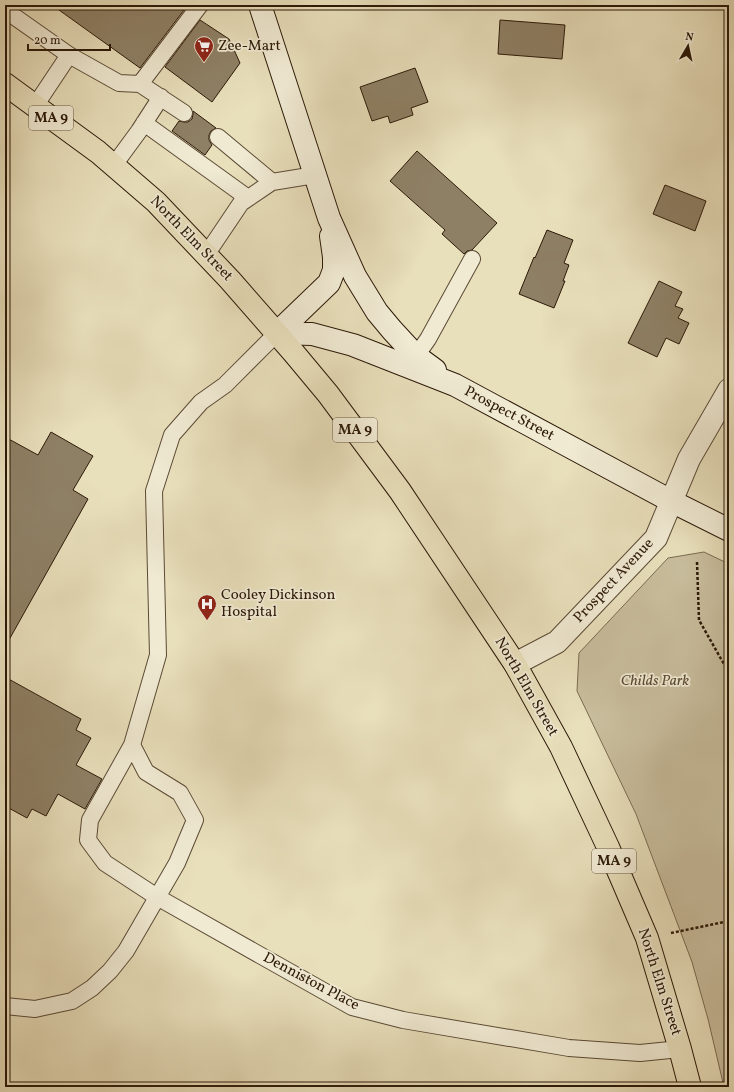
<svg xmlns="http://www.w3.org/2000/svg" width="734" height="1092" font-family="Vollkorn,serif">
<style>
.green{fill:#c8bd9d;stroke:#7a6b52}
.building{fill:#8e8065;stroke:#2c1908}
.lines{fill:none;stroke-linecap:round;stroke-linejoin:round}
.service-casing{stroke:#5b4a35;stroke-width:18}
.minor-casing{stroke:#5b4a35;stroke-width:24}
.secondary-casing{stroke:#2c1908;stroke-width:24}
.trunk-casing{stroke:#2c1908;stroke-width:24}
.path{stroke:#2c1908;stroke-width:2.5;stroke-dasharray:3 2;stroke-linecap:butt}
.service{stroke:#f0ead3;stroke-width:16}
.minor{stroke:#f0ead3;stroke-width:22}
.secondary{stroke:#f0ead3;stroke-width:22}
.trunk{stroke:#e8dfbb;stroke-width:22}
.labels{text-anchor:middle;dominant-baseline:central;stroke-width:3.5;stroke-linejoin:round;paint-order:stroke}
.shield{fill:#f0ead3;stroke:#675845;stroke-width:1}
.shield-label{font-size:14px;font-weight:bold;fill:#2c1908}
.poi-label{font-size:15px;fill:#2c1908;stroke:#f0ead3;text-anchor:start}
.street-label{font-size:15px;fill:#2c1908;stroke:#f0ead3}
.park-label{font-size:15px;font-style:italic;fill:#5b4a35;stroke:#f0ead3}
</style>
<rect width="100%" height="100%" fill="#e8dfbb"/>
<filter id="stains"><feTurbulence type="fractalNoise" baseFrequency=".005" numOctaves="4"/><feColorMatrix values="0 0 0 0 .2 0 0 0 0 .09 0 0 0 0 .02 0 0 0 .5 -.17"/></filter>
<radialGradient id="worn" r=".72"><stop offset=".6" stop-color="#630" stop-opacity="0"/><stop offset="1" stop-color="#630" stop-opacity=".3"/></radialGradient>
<path class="green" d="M 704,552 L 729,564 L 729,1087 L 724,1087 L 708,1019 L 692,962 L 636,814 L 577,691 L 579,653 L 668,558 Z"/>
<path class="building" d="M 52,5 L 177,5 L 184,10 L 140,68 Z
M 200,20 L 229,39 L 240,63 L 212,102 L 165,67 Z
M 500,20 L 565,25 L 562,59 L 498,54 Z
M 415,68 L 428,102 L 411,108 L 413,115 L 390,123 L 388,116 L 372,121 L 360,87 Z
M 193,111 L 216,128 L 211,131 L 209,135 L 209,140 L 212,145 L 205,155 L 172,131 L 179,121 L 184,122 L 188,122 L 192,119 L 193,114 Z
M 417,151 L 497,223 L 472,250 L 467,251 L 464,254 L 442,234 L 445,230 L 390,181 Z
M 665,185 L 706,201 L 695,231 L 653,214 Z
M 547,230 L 573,240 L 564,263 L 569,265 L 563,281 L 565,281 L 554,308 L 519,294 L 534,257 L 535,258 Z
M 659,281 L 682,292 L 675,306 L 683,309 L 678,318 L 689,323 L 679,344 L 666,338 L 657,357 L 628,343 Z
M 51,432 L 93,456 L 73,490 L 88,499 L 5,647 L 5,437 L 38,455 Z
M 5,677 L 81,719 L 76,730 L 91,738 L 76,765 L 102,779 L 85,809 L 58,794 L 46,816 L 32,809 L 27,818 L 5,806 Z"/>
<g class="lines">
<defs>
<path id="service" d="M 5,10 L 69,55 L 119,83 L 140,84 L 184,113
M 140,84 L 200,5
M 35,106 L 69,55
M 144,123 L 248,198
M 218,137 L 272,182
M 114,165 L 139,131 L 161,97
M 206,255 L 241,203 L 272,182 L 315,175
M 277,333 L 225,385 L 201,402 L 172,435 L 154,491 L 158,655 L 132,745 L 90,820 L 88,840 L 105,863 L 157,897 L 352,1007 L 403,1020 L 569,1048 L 640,1053 L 680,1049
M 416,356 L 428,339 L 472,259
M 5,1006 L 35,1009 L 72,1001 L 92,988 L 110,971 L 126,951 L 177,863 L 195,820 L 180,793 L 146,772 L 132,745"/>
<path id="minor" d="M 515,664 L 557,642 L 656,538 L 689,459 L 729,390"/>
<path id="secondary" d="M 260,5 L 329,218 L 355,276 L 377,312 L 392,330 L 416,356 L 435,370
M 277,333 L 312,334 L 353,345 L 455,385 L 671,501 L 729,530
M 277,333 L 329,283 L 334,270 L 334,257 L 331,236"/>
<path id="trunk" d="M 5,84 L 98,152 L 156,202 L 230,280 L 293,352 L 328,394 L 400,491 L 515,664 L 561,747 L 608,847 L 647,938 L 680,1049 L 690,1087"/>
</defs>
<use href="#service" class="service-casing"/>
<use href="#minor" class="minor-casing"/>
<use href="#secondary" class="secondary-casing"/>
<use href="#trunk" class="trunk-casing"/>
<path class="path" d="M 697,562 L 699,620 L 729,673
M 671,933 L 729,921"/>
<use href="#service" class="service"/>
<use href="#minor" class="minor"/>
<use href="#secondary" class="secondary"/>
<use href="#trunk" class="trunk"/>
</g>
<defs>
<symbol id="supermarket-pin" viewBox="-11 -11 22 30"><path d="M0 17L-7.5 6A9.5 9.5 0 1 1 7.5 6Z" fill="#8f2418" stroke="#f0ead3"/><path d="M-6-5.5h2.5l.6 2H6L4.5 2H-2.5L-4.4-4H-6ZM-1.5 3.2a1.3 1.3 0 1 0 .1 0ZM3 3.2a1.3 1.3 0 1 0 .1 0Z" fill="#fff"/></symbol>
<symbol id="hospital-pin" viewBox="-11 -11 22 30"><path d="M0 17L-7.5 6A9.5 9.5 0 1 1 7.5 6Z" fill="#8f2418" stroke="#f0ead3"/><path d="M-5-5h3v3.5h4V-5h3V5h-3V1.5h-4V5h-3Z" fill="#fff"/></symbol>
</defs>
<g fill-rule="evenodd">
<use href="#supermarket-pin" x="193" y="35" width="22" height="30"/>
<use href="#hospital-pin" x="196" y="593" width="22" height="30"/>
</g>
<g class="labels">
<g class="shield">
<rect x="29" y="106" width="44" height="24" rx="3"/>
<rect x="333" y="418" width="44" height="24" rx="3"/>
<rect x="592" y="849" width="44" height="24" rx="3"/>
</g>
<g class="shield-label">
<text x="51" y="118">MA 9</text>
<text x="355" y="430">MA 9</text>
<text x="614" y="861">MA 9</text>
</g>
<g class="poi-label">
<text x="218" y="46">Zee-Mart</text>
<text x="221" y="595">Cooley Dickinson<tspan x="221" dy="17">Hospital</tspan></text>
</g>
<g class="street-label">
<text transform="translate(191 239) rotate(46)">North Elm Street</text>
<text transform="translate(509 414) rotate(28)">Prospect Street</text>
<text transform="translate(614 581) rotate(-47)">Prospect Avenue</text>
<text transform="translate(526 687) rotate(60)">North Elm Street</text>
<text transform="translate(311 982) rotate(28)">Denniston Place</text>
<text transform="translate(659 982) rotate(72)">North Elm Street</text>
</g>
<g class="park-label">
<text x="655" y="681">Childs Park</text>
</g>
</g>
<rect width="734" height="1092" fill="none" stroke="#e8dfbb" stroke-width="20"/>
<rect x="6" y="6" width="722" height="1080" fill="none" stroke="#2c1908" stroke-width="2"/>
<rect x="10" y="10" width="714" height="1072" fill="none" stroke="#2c1908"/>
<g transform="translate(688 46) rotate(9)" stroke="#f0ead3" stroke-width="3" paint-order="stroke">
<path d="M0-3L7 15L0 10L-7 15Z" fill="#2c1908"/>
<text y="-6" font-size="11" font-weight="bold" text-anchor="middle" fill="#2c1908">N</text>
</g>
<path d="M28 44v6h82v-6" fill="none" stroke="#2c1908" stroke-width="2"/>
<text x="34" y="44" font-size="12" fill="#2c1908" stroke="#f0ead3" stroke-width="3" paint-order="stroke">20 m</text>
<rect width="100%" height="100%" filter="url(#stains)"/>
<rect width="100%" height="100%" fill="url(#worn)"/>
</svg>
